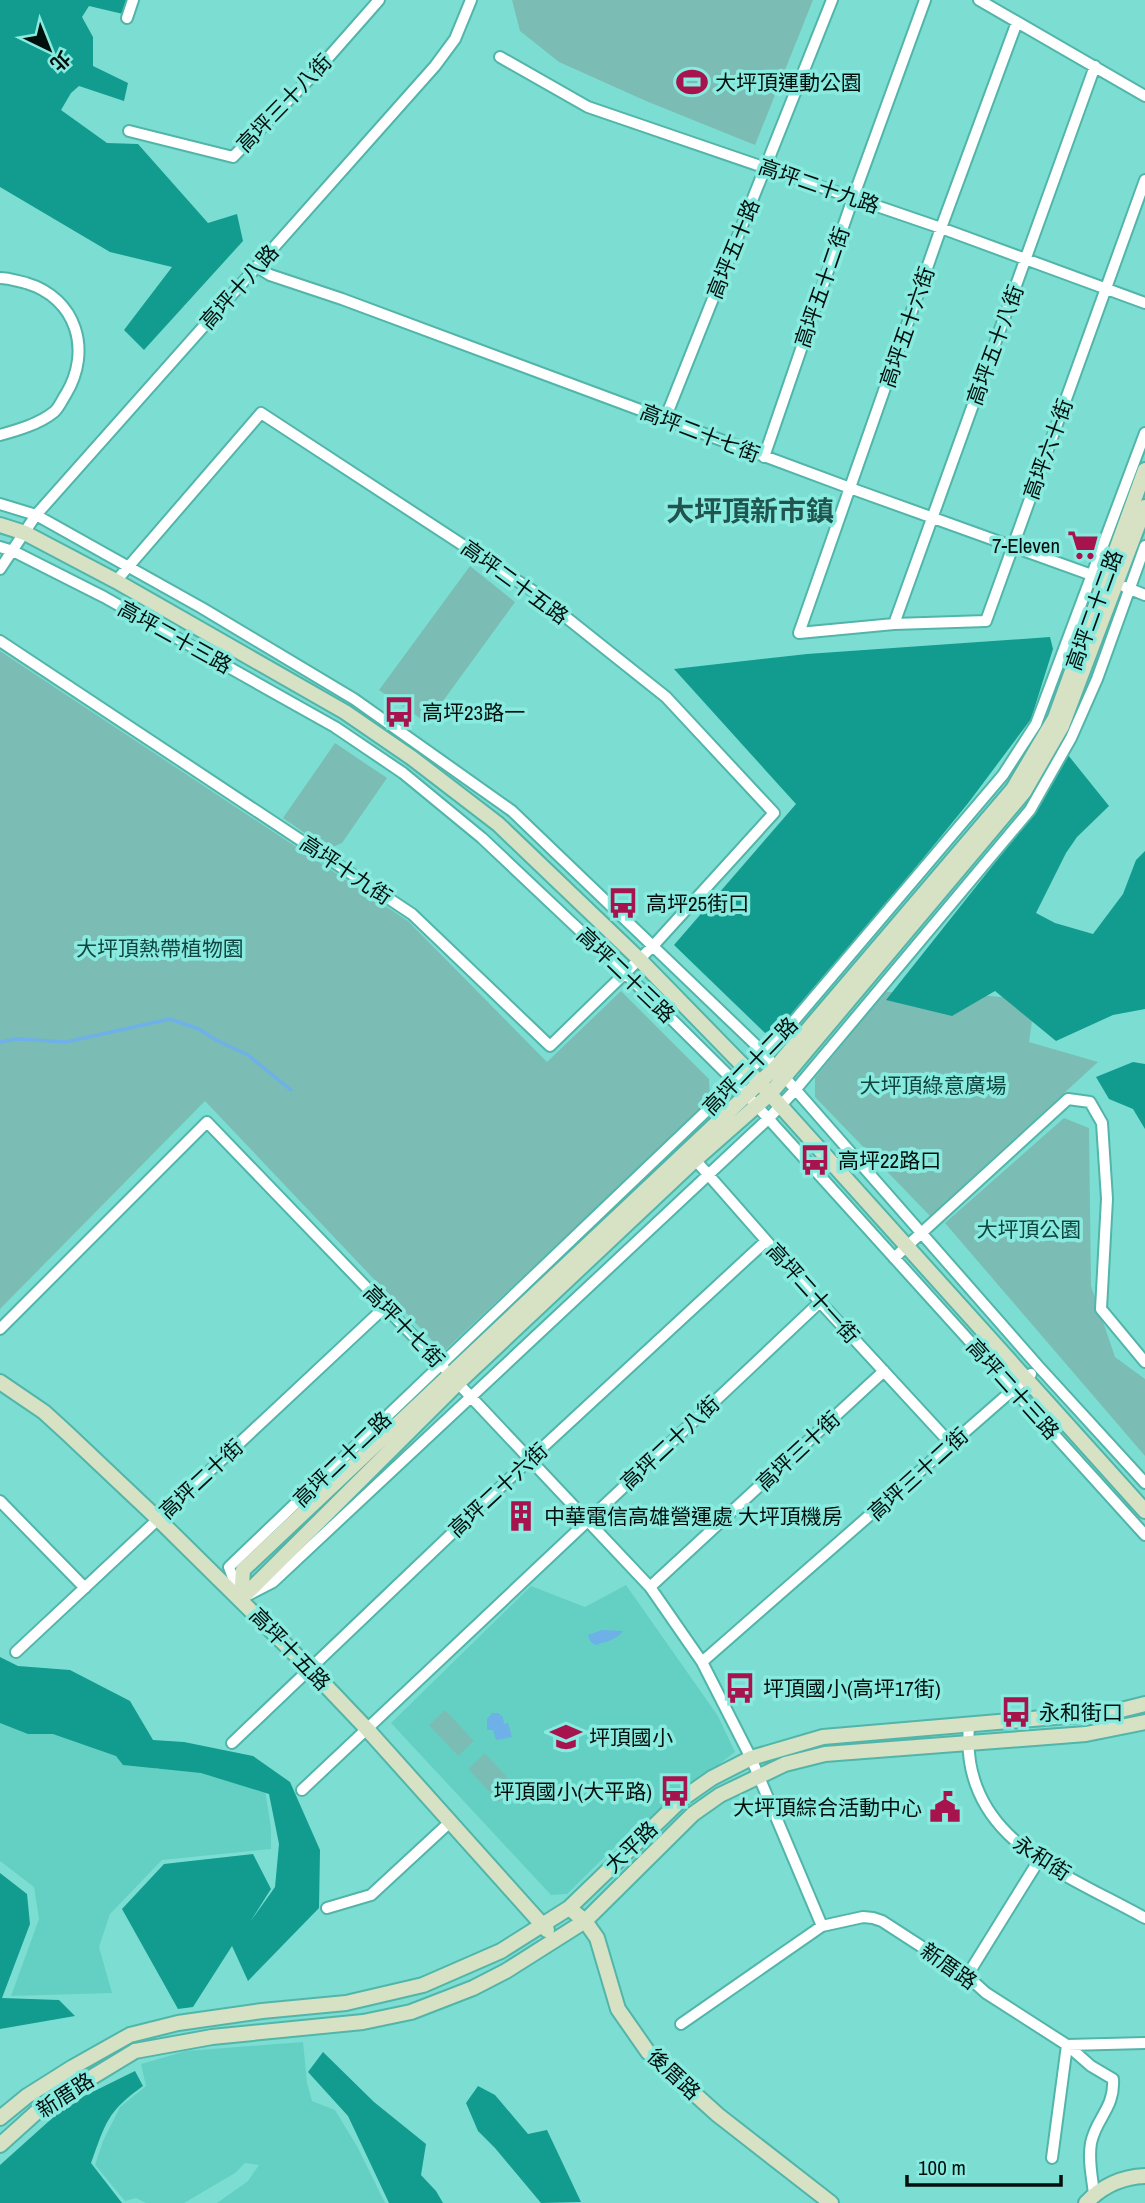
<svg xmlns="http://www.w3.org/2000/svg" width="1145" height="2203" font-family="'Archivo Narrow','Noto Sans TC',sans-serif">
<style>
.built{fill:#64d0c3}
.green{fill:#7bbdb4}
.forest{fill:#129b8f}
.water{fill:#6eb0e8}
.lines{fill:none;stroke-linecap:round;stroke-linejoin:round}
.stream{stroke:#6eb0e8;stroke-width:3.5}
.street-casing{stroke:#52b5aa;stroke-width:14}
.secondary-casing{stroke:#52b5aa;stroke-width:18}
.street{stroke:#fff;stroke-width:10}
.secondary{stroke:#d7e1c3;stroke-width:14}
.labels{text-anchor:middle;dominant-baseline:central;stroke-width:7;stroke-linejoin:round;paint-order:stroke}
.poi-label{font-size:21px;fill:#00100d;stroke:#89ebdf;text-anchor:start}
.street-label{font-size:21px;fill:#00100d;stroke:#89ebdf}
.park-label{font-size:21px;fill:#114540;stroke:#89ebdf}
.district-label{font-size:28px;font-weight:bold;fill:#20554f;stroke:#89ebdf}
</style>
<rect width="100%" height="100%" fill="#7cded2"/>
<path class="built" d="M 626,1585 L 718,1716 L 735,1752 L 625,1837 L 567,1894 L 551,1895 L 391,1723 L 531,1586 L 585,1607 Z
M 0,1711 L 138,1755 L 156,1769 L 186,1767 L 265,1790 L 271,1828 L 271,1849 L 162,1860 L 110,1914 L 99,1947 L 112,1993 L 11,1996 L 39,1919 L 34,1887 L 0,1861 Z
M 303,2042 L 307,2083 L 312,2101 L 335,2110 L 358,2148 L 385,2203 L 217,2203 L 248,2181 L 259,2165 L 245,2163 L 235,2173 L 184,2203 L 146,2203 L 136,2198 L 125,2201 L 95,2165 L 103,2141 L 120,2107 L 146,2086 L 141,2064 L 186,2051 Z"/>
<path class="green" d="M 512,0 L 813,0 L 755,145 L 646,101 L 559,62 L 520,31 Z
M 470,566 L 515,602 L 427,723 L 379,690 Z
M 0,651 L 408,921 L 547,1062 L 621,991 L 709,1079 L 710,1100 L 443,1352 L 205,1101 L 0,1309 Z
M 335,743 L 387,778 L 342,843 L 328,849 L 283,818 Z
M 885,992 L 956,993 L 1035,1000 L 1029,1042 L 1098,1062 L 930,1216 L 815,1097 L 815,1078 Z
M 1064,1118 L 1089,1128 L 1091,1286 L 1115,1357 L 1145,1379 L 1145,1456 L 945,1223 Z
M 445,1710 L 474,1741 L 458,1756 L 429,1725 Z
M 485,1753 L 516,1787 L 499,1802 L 468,1769 Z"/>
<path class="forest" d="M 0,0 L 127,0 L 123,14 L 89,6 L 82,17 L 93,37 L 93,66 L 128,83 L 124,101 L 79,86 L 71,93 L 61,110 L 107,143 L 138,144 L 208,223 L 237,214 L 243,241 L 144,350 L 124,330 L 172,267 L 110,252 L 0,187 Z
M 1050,637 L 1053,649 L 1031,719 L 969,802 L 824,980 L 788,1020 L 765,1033 L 674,945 L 796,804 L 674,669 L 807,654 Z
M 1068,755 L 1109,806 L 1077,837 L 1066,853 L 1036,913 L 1055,923 L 1093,934 L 1123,894 L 1136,860 L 1145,851 L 1145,1009 L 1113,1015 L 1056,1041 L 995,991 L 952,1016 L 886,1000 L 1025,825 Z
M 1133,1062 L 1145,1064 L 1145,1129 L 1133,1109 L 1109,1099 L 1096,1077 Z
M 0,1657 L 18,1666 L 70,1670 L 130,1701 L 153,1740 L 184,1742 L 253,1756 L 290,1782 L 320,1850 L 319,1908 L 248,1981 L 232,1946 L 193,2007 L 178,2009 L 122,1909 L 164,1864 L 253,1854 L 271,1889 L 250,1922 L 275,1887 L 279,1844 L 269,1794 L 201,1773 L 123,1765 L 116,1756 L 53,1734 L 28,1734 L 0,1723 Z
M 0,1873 L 27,1894 L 30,1924 L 2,1998 L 59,2000 L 75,2016 L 0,2029 Z
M 323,2052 L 374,2102 L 426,2144 L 421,2175 L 436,2191 L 443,2203 L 389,2203 L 348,2116 L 308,2072 Z
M 135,2071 L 143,2086 C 107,2112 106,2122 91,2163 L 122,2203 L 0,2203 L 0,2165 L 68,2104 Z
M 478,2086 L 495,2095 L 528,2134 L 547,2130 L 581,2202 L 541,2203 L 495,2148 L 478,2131 L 466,2103 Z"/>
<path class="water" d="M 602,1630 L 623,1631 C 617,1640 605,1642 595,1645 L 590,1641 L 588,1635 Z
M 492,1713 L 498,1713 L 503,1717 L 504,1724 L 508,1723 L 512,1737 L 496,1740 L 493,1730 L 487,1730 L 487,1719 Z"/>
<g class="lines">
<path class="stream" d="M 0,1042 L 17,1039 L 66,1042 L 170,1019 L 199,1029 L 216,1040 L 248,1055 L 291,1090"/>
<defs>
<path id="street" d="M 979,0 L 1145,96
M 127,18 L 133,0
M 1017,22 L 941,228 L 799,633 L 894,624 L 986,621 L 1145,180
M 500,57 L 588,107 L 941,228 L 1145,303
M 129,131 L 233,157 L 312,76 L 379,0
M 257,267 L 270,275 L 342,299 L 850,488 L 1100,578
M 0,278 C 9,278 17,281 26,283 C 77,298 92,351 66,394 C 62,400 59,408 54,412 C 39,424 18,430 0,435
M 665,419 L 832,0
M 764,457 L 853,198 L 925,0
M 0,504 L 36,515 L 202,608 L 354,699 L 512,811 L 759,1048 L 1039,1367 L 1145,1483
M 0,547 L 13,551 L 104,597 L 335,727 L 403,773 L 482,838 L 625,973 L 737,1084 L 1145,1535
M 0,569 L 36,515 L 435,66 L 455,39 L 471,0
M 1125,587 L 1145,595
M 894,624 L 1095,66
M 0,641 L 412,914 L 550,1046 L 653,946 L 774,813 L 666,697 L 533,591 L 261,413 L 116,581
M 691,1155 L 820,1302 L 951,1444
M 894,1258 L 1068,1099 L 1090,1102 L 1102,1123 L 1107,1199 L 1101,1309 L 1145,1362
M 0,1329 L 207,1122 L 444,1368
M 455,1380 L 650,1587 L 702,1662 L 751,1758 L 822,1926
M 0,1501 L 85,1588
M 650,1587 L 884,1371
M 239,1594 L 229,1567 L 765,1055 L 1003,775 L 1036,724 L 1145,433
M 250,1594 L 273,1582 L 769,1118 L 796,1089 L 1030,810 L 1071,738 L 1097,679 L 1145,546
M 16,1652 L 385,1307
M 702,1662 L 1031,1374
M 969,1726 C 959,1839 1065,1873 1145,1918
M 232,1743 L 530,1459 L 766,1241
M 302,1790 L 820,1302
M 327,1908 L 371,1895 L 450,1822
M 967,1976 L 1039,1860
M 681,2024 L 822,1926 L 863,1917 L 873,1918 L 882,1921 L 967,1976 L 986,1993 L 1067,2045 L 1091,2066 L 1113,2079 C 1115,2108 1096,2118 1091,2143 C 1088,2160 1092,2176 1094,2194
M 1067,2045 L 1145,2043
M 1052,2158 L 1067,2045"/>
<path id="secondary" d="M 0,525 L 25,533 L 116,581 L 345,712 L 412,758 L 498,824 L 639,959 L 760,1083 L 1145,1511
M 0,1382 L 44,1412 L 67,1433 L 158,1519 L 309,1668 L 367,1729 L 547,1930
M 241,1599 L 243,1570 L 776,1067 L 1013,789 L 1055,718 L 1145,470
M 241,1599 L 458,1383 L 695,1160 L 770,1094 L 1024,792 L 1062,726 L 1145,507
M 569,1908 L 585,1921 L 597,1938 L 618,2009 L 648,2052 L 718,2115 L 831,2203
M 0,2118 L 27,2096 L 73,2067 L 130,2035 L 178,2023 L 262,2011 L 346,2003 L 423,1985 L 501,1951 L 569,1908 L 682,1799 L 712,1778 L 751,1758 L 823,1737 L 1113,1712 L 1145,1704
M 0,2145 L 41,2108 L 135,2051 L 212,2037 L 363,2022 L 411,2012 L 473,1988 L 506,1971 L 585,1921 L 693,1814 L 720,1795 L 785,1764 L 825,1754 L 1086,1734 L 1145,1722
M 1086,2203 C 1102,2186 1121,2177 1145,2176"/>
</defs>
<use href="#street" class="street-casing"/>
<use href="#secondary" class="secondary-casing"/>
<use href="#street" class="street"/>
<use href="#secondary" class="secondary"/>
</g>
<defs>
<symbol id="stadium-bare" viewBox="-9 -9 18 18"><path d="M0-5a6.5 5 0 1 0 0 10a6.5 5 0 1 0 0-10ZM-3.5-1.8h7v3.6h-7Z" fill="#a6134d" stroke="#89ebdf" stroke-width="2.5" paint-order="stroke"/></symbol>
<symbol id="supermarket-bare" viewBox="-9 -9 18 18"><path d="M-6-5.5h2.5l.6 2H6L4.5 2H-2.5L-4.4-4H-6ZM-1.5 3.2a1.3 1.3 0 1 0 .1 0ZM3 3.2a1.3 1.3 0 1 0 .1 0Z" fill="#a6134d" stroke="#89ebdf" stroke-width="2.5" paint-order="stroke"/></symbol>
<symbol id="bus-bare" viewBox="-9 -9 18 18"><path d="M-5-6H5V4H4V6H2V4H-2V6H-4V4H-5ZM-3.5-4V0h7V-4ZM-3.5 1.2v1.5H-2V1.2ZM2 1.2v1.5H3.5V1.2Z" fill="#a6134d" stroke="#89ebdf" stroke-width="2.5" paint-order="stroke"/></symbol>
<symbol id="building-bare" viewBox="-9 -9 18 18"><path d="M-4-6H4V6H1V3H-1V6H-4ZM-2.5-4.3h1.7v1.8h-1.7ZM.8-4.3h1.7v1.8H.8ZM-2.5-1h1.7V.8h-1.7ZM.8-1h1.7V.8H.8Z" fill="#a6134d" stroke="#89ebdf" stroke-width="2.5" paint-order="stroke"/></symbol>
<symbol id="school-bare" viewBox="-9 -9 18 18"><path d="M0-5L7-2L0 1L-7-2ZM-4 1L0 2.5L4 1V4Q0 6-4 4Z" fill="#a6134d" stroke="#89ebdf" stroke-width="2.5" paint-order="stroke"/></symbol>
<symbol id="civic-bare" viewBox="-9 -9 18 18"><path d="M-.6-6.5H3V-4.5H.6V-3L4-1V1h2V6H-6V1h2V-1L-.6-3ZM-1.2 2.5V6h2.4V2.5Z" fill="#a6134d" stroke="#89ebdf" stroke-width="2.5" paint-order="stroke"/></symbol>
</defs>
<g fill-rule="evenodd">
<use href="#stadium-bare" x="670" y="60" width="44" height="44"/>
<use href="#supermarket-bare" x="1061" y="523" width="44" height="44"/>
<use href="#bus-bare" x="377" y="690" width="44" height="44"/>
<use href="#bus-bare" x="601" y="881" width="44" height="44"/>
<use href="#bus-bare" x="793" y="1138" width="44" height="44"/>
<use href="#building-bare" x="499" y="1494" width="44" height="44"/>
<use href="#bus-bare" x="718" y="1666" width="44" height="44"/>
<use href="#bus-bare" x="994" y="1690" width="44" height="44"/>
<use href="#school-bare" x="544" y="1715" width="44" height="44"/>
<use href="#bus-bare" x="653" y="1769" width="44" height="44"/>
<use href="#civic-bare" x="923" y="1785" width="44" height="44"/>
</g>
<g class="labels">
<g class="poi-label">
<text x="715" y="82">大坪頂運動公園</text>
<text x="1060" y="545" text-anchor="end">7-Eleven</text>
<text x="422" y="712">高坪23路一</text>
<text x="646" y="903">高坪25街口</text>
<text x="838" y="1160">高坪22路口</text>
<text x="544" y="1516">中華電信高雄營運處 大坪頂機房</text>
<text x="763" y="1688">坪頂國小(高坪17街)</text>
<text x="1039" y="1712">永和街口</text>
<text x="589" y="1737">坪頂國小</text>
<text x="652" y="1791" text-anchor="end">坪頂國小(大平路)</text>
<text x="922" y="1807" text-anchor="end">大坪頂綜合活動中心</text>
</g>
<g class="street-label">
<text transform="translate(284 103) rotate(-46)">高坪三十八街</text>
<text transform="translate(819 186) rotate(19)">高坪二十九路</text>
<text transform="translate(733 249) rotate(-68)">高坪五十路</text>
<text transform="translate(239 287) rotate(-48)">高坪十八路</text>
<text transform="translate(822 287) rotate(-71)">高坪五十二街</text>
<text transform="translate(907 327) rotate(-71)">高坪五十六街</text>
<text transform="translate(995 345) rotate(-70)">高坪五十八街</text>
<text transform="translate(700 433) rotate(21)">高坪二十七街</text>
<text transform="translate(1048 449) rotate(-70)">高坪六十街</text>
<text transform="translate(515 582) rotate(36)">高坪二十五路</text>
<text transform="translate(1094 610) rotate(-70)">高坪二十二路</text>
<text transform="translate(175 637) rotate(29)">高坪二十三路</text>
<text transform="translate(346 870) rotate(34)">高坪十九街</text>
<text transform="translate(626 975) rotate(44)">高坪二十三路</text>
<text transform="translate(750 1066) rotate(-46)">高坪二十二路</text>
<text transform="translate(813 1293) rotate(48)">高坪二十一街</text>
<text transform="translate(404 1326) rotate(46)">高坪十七街</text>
<text transform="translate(1013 1389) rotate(48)">高坪二十三路</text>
<text transform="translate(670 1443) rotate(-43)">高坪二十八街</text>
<text transform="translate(798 1451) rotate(-43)">高坪三十街</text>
<text transform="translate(342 1459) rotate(-44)">高坪二十二路</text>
<text transform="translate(918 1474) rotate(-42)">高坪三十二街</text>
<text transform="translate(201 1479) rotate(-43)">高坪二十街</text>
<text transform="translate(498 1490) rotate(-43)">高坪二十六街</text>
<text transform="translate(290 1649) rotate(46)">高坪十五路</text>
<text transform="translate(631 1847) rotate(-44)">大平路</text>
<text transform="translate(1042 1858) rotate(33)">永和街</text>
<text transform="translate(949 1966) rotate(35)">新厝路</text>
<text transform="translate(674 2074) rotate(43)">後厝路</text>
<text transform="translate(65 2095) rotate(-33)">新厝路</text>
</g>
<g class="park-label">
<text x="160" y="948">大坪頂熱帶植物園</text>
<text x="933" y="1085">大坪頂綠意廣場</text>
<text x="1029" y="1229">大坪頂公園</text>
</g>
<g class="district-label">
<text x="750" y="511">大坪頂新市鎮</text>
</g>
</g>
<g transform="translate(49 49) rotate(137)" stroke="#89ebdf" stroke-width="5" paint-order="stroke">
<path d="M0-5L12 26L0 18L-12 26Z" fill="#00100d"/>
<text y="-10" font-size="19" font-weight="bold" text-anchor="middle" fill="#00100d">北</text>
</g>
<path d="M907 2175v10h154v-10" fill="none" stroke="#00100d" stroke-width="3.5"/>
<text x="918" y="2175" font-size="21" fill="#00100d" stroke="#89ebdf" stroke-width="5" paint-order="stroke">100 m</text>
</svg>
